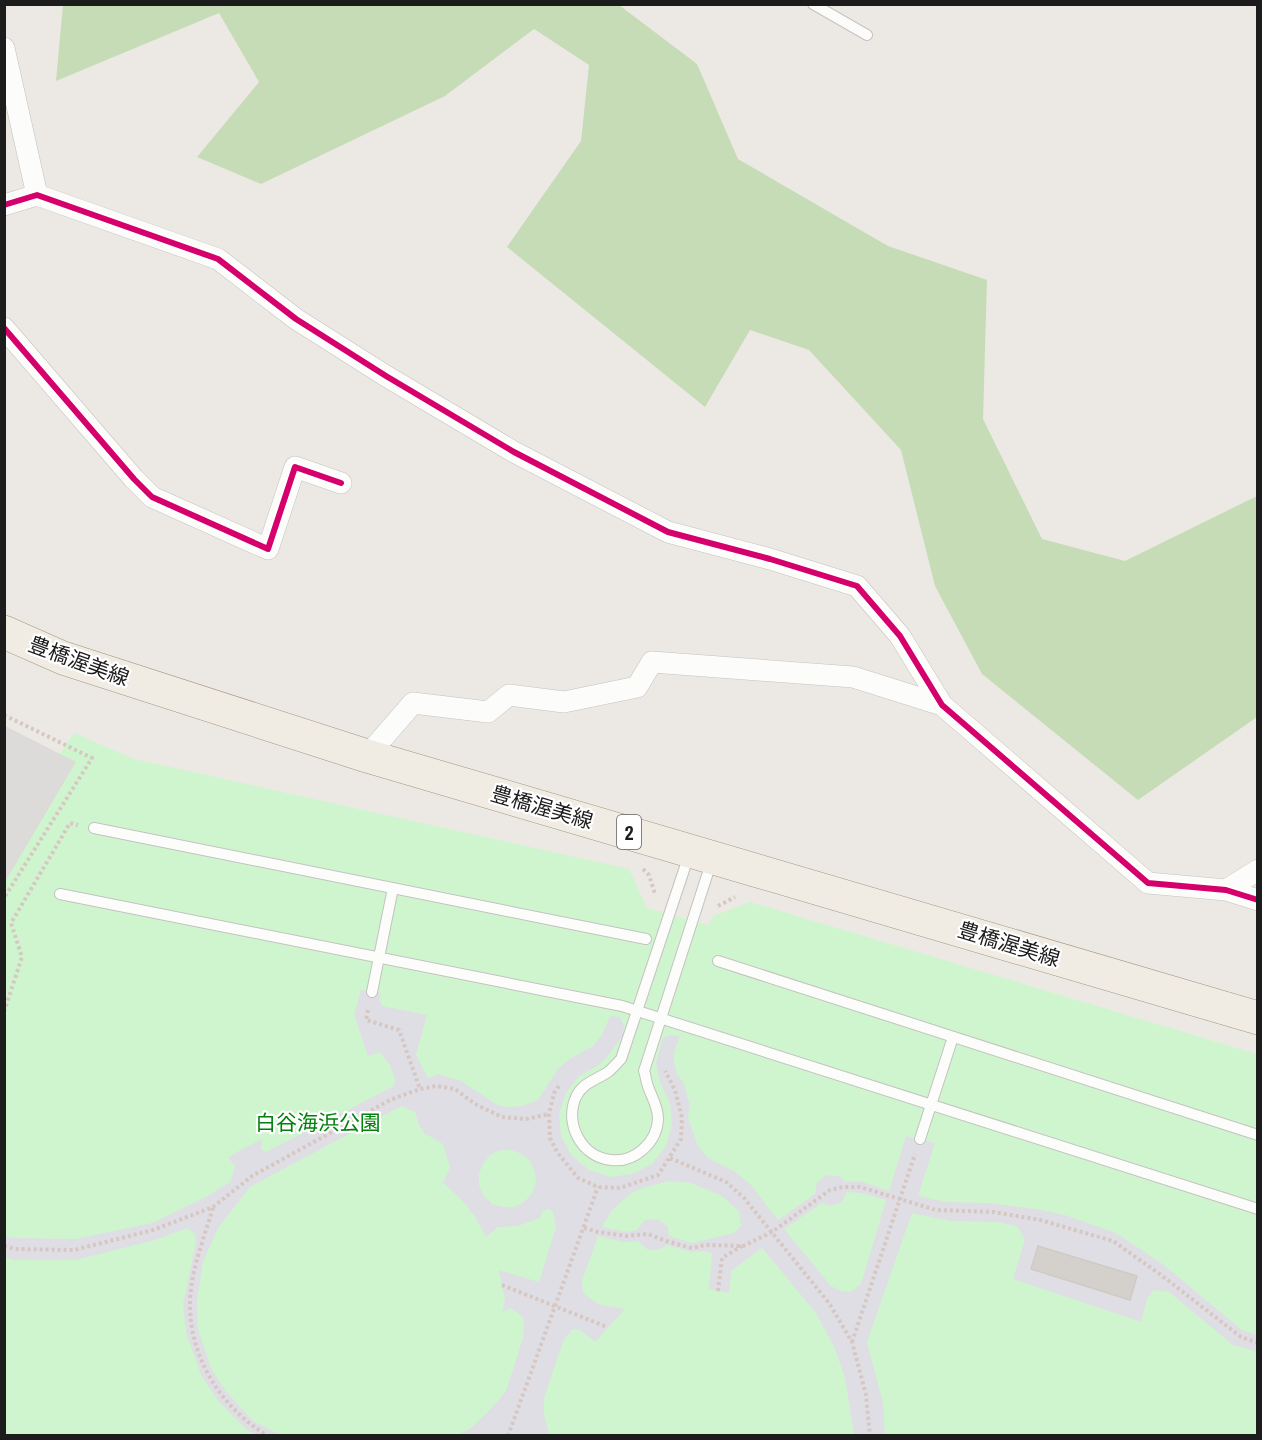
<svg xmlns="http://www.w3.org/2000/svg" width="1262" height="1440" font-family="'Archivo Narrow','Noto Sans JP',sans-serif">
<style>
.forest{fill:#c5dcb6}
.park{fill:#cff5cf}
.plaza{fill:#dfdee4;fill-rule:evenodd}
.pier{fill:#dcdbd9}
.building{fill:#d4d1cc;stroke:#cfcac5;stroke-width:1.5}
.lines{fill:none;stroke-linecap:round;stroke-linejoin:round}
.service-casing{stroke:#c4c2c0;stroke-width:12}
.minor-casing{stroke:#c4c2c0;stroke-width:22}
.primary-casing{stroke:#a19681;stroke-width:34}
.path{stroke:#d7c7c3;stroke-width:4;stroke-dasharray:3 3;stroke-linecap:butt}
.service{stroke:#fcfcfb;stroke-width:10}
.minor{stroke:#fcfcfb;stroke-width:21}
.primary{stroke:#f0ebe3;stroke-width:33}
.cycleway-casing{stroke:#fff;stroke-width:10}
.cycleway{stroke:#d6006c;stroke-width:6}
.labels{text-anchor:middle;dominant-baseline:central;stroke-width:4.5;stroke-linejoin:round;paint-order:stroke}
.shield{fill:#fff;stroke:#606060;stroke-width:1.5}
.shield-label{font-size:20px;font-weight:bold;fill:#1c1c1c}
.street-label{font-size:21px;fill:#1c1c1c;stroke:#fff}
.park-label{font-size:21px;fill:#01830b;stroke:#fff}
</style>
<rect width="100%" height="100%" fill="#ece9e4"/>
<path class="forest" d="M 63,5 L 619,5 L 697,64 L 738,159 L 888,246 L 987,280 L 983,419 L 1042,539 L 1125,561 L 1257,496 L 1257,717 L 1138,800 L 982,674 L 935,586 L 901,450 L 809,350 L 750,330 L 705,407 L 507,247 L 581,141 L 589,65 L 534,29 L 445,96 L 261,184 L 197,157 L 259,82 L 219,13 L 56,81 Z"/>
<path class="park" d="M 74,733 L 134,759 L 629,869 L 647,908 L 709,925 L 713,916 L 750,902 L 1257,1054 L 1257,1435 L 5,1435 L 4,833 Z"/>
<path class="plaza" d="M 361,990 L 381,994 L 379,1000 L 383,1006 L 427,1015 L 416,1055 L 428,1078 L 439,1074 L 461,1081 L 497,1105 L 507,1107 L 522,1106 L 538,1100 L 558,1069 L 568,1060 L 593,1046 L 603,1033 L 610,1016 L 620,1017 L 624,1026 L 623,1035 L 607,1057 L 599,1065 L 579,1076 L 566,1093 L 559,1114 L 561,1136 L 572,1156 L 589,1170 L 610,1177 L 632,1174 L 652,1164 L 666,1146 L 672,1125 L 670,1103 L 660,1083 L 656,1063 L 663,1037 L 672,1035 L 680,1036 L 674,1052 L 674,1061 L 676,1072 L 684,1084 L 690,1106 L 688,1118 L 698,1146 L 708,1158 L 734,1171 L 751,1185 L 778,1220 L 815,1194 L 817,1182 L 827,1175 L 839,1176 L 845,1182 L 860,1181 L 889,1191 L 906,1136 L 935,1143 L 918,1196 L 946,1202 L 990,1203 L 1036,1209 L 1065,1215 L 1116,1233 L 1164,1265 L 1242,1330 L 1257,1335 L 1257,1352 L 1233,1345 L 1169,1292 L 1153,1290 L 1147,1299 L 1141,1322 L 1013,1279 L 1025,1239 L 1017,1226 L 997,1222 L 950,1221 L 912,1213 L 867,1342 L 883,1403 L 885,1435 L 854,1435 L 845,1378 L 835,1349 L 816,1313 L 762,1248 L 731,1271 L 729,1293 L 709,1289 L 712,1254 L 705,1251 L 692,1252 L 666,1245 L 661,1249 L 648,1250 L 638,1241 L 623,1242 L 598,1236 L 582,1281 L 583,1293 L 598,1304 L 625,1309 L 595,1342 L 579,1329 L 571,1330 L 563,1342 L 544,1398 L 544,1414 L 549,1435 L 458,1435 L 471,1428 L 490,1410 L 506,1391 L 523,1338 L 524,1318 L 511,1308 L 502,1312 L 505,1300 L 499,1270 L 539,1282 L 556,1227 L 553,1212 L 548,1209 L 542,1211 L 540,1218 L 518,1226 L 498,1227 L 486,1237 L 474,1215 L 459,1197 L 443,1183 L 450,1167 L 443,1144 L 424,1133 L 419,1125 L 415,1112 L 401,1106 L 250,1187 L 218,1228 L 203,1262 L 197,1301 L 198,1329 L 211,1368 L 226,1391 L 253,1421 L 280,1435 L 257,1435 L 246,1429 L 219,1402 L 202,1377 L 186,1333 L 183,1304 L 196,1242 L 195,1234 L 187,1228 L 155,1240 L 76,1260 L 13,1260 L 5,1257 L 4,1236 L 14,1238 L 75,1239 L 152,1223 L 206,1197 L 230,1182 L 235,1167 L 228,1157 L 262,1139 L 261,1149 L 266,1152 L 394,1086 L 395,1080 L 390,1065 L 380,1052 L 368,1056 L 354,1014 ZM 500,1150 L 511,1150 L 522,1154 L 530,1161 L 535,1172 L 536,1183 L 532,1194 L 524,1202 L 514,1207 L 503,1207 L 492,1204 L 484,1196 L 479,1185 L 479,1174 L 483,1164 L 490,1155 ZM 669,1181 L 691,1183 L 722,1196 L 739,1211 L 741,1226 L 734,1233 L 692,1243 L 669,1236 L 668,1227 L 658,1219 L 645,1220 L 637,1230 L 626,1232 L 602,1227 L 612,1210 L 630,1194 L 645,1187 ZM 847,1192 L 860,1193 L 886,1200 L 861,1284 L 850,1292 L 842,1291 L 831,1286 L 784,1229 L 822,1203 L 829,1206 L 841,1203 Z"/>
<path class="pier" d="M 5,726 L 76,762 L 5,882 L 4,726 Z"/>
<path class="building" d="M 1038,1246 L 1137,1276 L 1130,1300 L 1031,1269 Z"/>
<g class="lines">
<defs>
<path id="service" d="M 813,4 L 867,35
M 94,828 L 646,939
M 689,855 L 621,1059 C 617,1063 613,1068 608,1072 C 596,1080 582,1083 576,1097 C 564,1123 581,1157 611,1160 C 634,1163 657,1143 658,1119 C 658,1107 653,1100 649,1089 C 646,1083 646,1076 644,1071 L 712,860
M 60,894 L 622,1006 L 1258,1209
M 718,961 L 1258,1135
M 372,992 L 393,888
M 920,1139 L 953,1037"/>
<path id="minor" d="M 4,48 L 37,195
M 4,205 L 37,195 L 218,259 L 296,319 L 386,376 L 514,452 L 668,532 L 770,559 L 857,586 L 900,636 L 942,705 L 1148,883 L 1226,890 L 1258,900
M 4,328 L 134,479 L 152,497 L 268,549 L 295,467 L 341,483
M 367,756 L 413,703 L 488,712 L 509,695 L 564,702 L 637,687 L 652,662 L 853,677 L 942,705
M 1226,890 L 1258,870"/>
<path id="primary" d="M 4,632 L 63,658 L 367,756 L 1258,1018"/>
</defs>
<use href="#service" class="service-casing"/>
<use href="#minor" class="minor-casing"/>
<use href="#primary" class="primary-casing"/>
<path class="path" d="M 4,715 L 92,758 L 4,898
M 643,869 L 649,875 L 655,894
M 718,906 L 735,897
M 368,1010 L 366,1020 L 399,1030 L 420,1089
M 4,1012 L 22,957 L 11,923 L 70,823 L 78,825
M 559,1086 L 554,1093 L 549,1114 L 550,1138 L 557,1152 L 578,1178 L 598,1187 L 620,1188 L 658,1175 L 681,1139 L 682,1118 L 675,1090 L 665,1071
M 670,1158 L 726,1182 L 744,1198 L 829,1303 L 852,1342 L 866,1395 L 870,1436
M 213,1208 C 204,1238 191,1270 190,1302 C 189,1357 221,1408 268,1436
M 584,1228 L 598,1232 L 627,1236 L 648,1234 L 666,1241 L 692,1248 L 705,1245 L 743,1246 L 772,1232 L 830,1190 L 843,1187 L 860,1187 L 936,1210 L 994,1212 L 1040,1220 L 1113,1241 L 1161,1275 L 1241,1337 L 1258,1343
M 4,1246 L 15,1249 L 74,1250 L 153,1230 L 213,1207 L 252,1176 L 390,1100 L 420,1089 L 437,1086 L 455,1089 L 475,1104 L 502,1117 L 526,1119 L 549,1114
M 502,1285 L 607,1327
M 718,1291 L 722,1258 L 742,1246
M 852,1342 L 915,1154
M 508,1436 L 598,1187"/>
<use href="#service" class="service"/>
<use href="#minor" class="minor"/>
<use href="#primary" class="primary"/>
<defs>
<path id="cycleway" d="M 4,205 L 37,195 L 218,259 L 296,319 L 386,376 L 514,452 L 668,532 L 770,559 L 857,586 L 900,636 L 942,705 L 1148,883 L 1226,890 L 1258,900
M 4,328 L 134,479 L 152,497 L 268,549 L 295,467 L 341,483"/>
</defs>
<use href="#cycleway" class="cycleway-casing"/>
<use href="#cycleway" class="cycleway"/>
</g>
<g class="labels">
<rect class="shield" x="617" y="815" width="24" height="34" rx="4.5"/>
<g class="shield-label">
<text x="629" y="832">2</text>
</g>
<g class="street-label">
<text transform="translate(79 661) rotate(20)">豊橋渥美線</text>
<text transform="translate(542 807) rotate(16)">豊橋渥美線</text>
<text transform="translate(1009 944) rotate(17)">豊橋渥美線</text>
</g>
<g class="park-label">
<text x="318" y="1122">白谷海浜公園</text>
</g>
</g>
<rect width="1262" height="1440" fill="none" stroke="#1c1c1c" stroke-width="12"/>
</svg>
